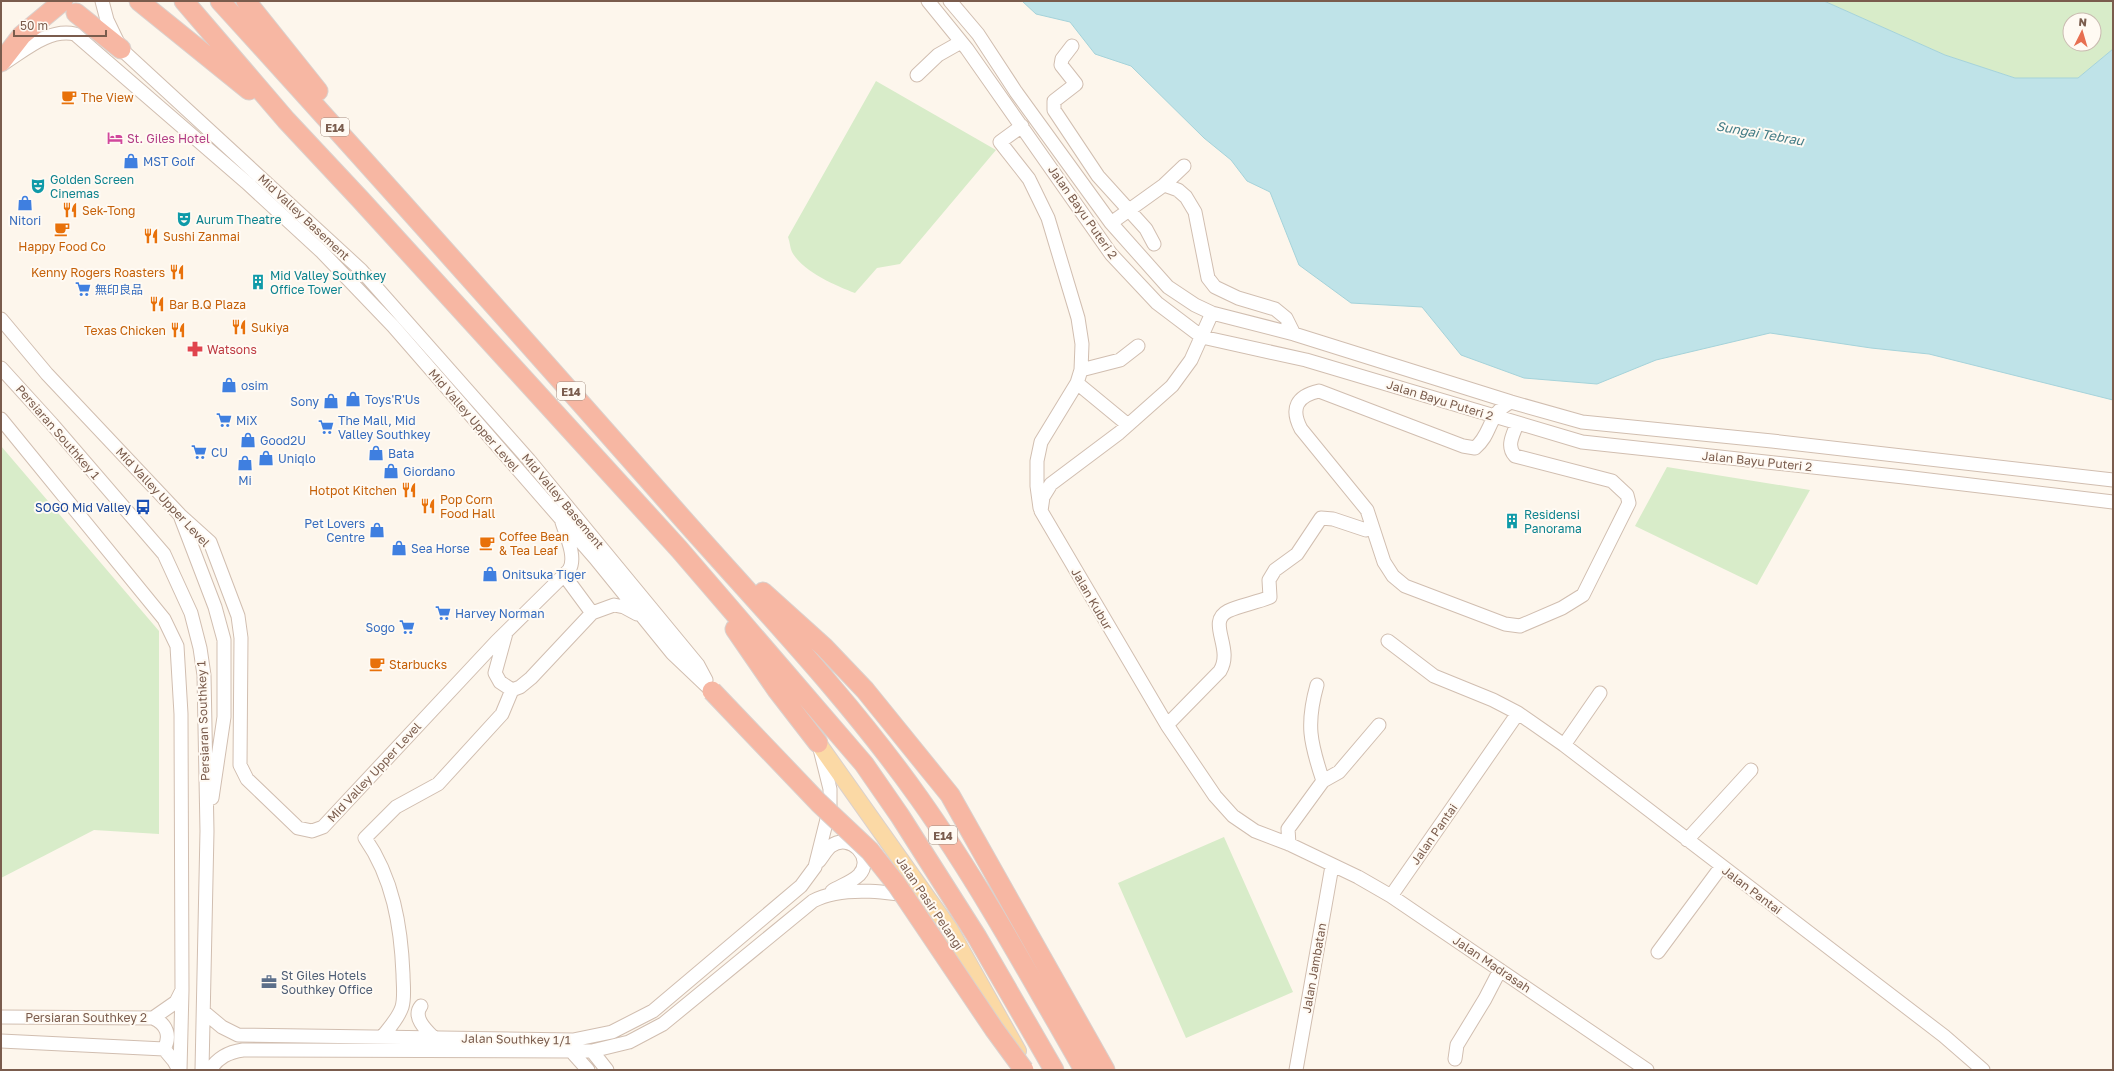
<svg xmlns="http://www.w3.org/2000/svg" width="2114" height="1071" font-family="'Golos Text','Noto Sans SC',sans-serif">
<style>
.green{fill:#d8ecc9;fill-rule:evenodd}
.water{fill:#bfe3e8;stroke:#a5d3da}
.lines{fill:none;stroke-linecap:round;stroke-linejoin:round}
.minor-casing{stroke:#d1beb0;stroke-width:15}
.major-casing{stroke:#dad1cd;stroke-width:18}
.highway-casing{stroke:#dad1cd;stroke-width:21}
.minor{stroke:#fff;stroke-width:13}
.major{stroke:#fbd9a5;stroke-width:16}
.highway{stroke:#f7b7a3;stroke-width:19}
.highway-bridge-casing{stroke:#dad1cd;stroke-width:21;stroke-linecap:butt}
.highway-bridge{stroke:#f7b7a3;stroke-width:19}
.labels{text-anchor:middle;dominant-baseline:central;stroke-width:4;stroke-linejoin:round;paint-order:stroke}
.shield{fill:#fffaf3;stroke:#a28b7f;stroke-width:1}
.shield-label{font-size:11px;font-weight:bold;fill:#7a5c4d}
.food-label{font-size:12px;fill:#c56008;stroke:#fffaf3;text-anchor:start}
.hotel-label{font-size:12px;fill:#b23c85;stroke:#fffaf3;text-anchor:start}
.shop-label{font-size:12px;fill:#366cbe;stroke:#fffaf3;text-anchor:start}
.culture-label{font-size:12px;fill:#0d838f;stroke:#fffaf3;text-anchor:start}
.street-label{font-size:12px;fill:#7a5c4d;stroke:#fffaf3}
.health-label{font-size:12px;fill:#be3a42;stroke:#fffaf3;text-anchor:start}
.transit-label{font-size:12px;fill:#164399;stroke:#fffaf3;text-anchor:end}
.service-label{font-size:12px;fill:#4e5e75;stroke:#fffaf3;text-anchor:start}
.water-label{font-size:13px;font-style:italic;fill:#437c86;stroke:#fffaf3}
</style>
<rect width="100%" height="100%" fill="#fdf6ec"/>
<path class="green" d="M 1824,1 L 2113,1 L 2113,49 L 2078,78 L 2015,78 L 1945,55 ZM 2070,20 L 2094,20 L 2094,44 L 2070,44 Z
M 876,81 L 996,150 L 900,264 L 877,268 L 855,293 C 836,286 802,271 792,252 C 790,248 790,242 788,237 Z
M 1,446 L 159,631 L 159,834 L 94,830 L 1,878 Z
M 1667,467 L 1810,490 L 1757,585 L 1635,526 Z
M 1224,837 L 1293,992 L 1186,1038 L 1118,883 Z"/>
<path class="water" d="M 1022,1 L 1824,1 L 1945,55 L 2015,78 L 2078,78 L 2113,49 L 2113,400 L 1929,354 L 1871,348 L 1770,333 L 1656,360 L 1597,384 L 1524,378 L 1461,355 L 1422,307 L 1351,303 L 1299,265 L 1270,192 L 1247,181 L 1231,160 L 1204,138 L 1131,66 L 1095,54 L 1070,22 L 1036,14 Z"/>
<g class="lines">
<defs>
<path id="minor" d="M 102,1 L 107,20 L 121,49 L 361,270 L 529,460 L 698,665 L 706,680
M 928,1 L 967,49 L 1111,254 L 1157,303 L 1202,337 L 1306,360 L 1582,442 L 1904,477 L 2113,502
M 950,1 L 978,34 L 1016,92 L 1111,223 L 1168,287 L 1195,305 L 1212,313 L 1294,334 L 1511,402 L 1582,422 L 1772,441 L 2113,480
M 1072,46 L 1062,59 L 1061,65 L 1076,84 L 1054,101 L 1054,110 L 1098,176 L 1146,229 L 1154,244
M 4,63 C 25,50 49,28 75,34 L 246,182 L 322,252 L 393,326 L 595,558 L 672,653 L 712,691
M 917,75 L 938,55 L 961,42
M 1022,126 L 1000,142 L 1029,179 L 1048,218 L 1078,318 L 1082,344 L 1081,370 L 1077,383 L 1041,442 L 1037,461 L 1037,486 L 1040,508
M 1164,185 L 1178,190 L 1186,197 L 1195,212 L 1208,278 L 1215,287 L 1238,298 L 1275,309 L 1286,318 L 1294,334
M 1111,223 L 1164,185 L 1184,166
M 1212,313 L 1191,360 L 1172,386 L 1119,433 L 1051,484 L 1043,497 L 1041,511 L 1167,725 L 1215,796 L 1233,816 L 1255,831 L 1289,844 L 1358,877 L 1391,896 L 1647,1070
M 1,319 L 47,374 L 180,515 L 210,542 L 238,616 L 241,638 L 240,765 L 247,779 L 298,828 L 312,831 L 323,827 L 496,642 L 569,570 C 577,558 566,535 562,522
M 1,368 L 52,424 L 164,554 L 191,613 L 200,648 L 204,675 L 207,831 L 202,1070
M 1081,370 L 1120,360 L 1138,346
M 1077,383 L 1128,425
M 1511,402 C 1487,414 1493,433 1475,448 L 1463,446 L 1319,391 C 1297,396 1290,408 1301,429 L 1367,510 L 1384,562 L 1393,576 L 1405,586 L 1505,624 L 1520,626 L 1562,608 L 1583,595 L 1629,503 L 1627,495 L 1612,481 L 1515,456 C 1506,446 1513,435 1517,424
M 1,419 L 164,619 L 177,646 L 181,714 L 182,990 L 180,1070
M 181,518 L 215,607 L 224,640 L 224,717 L 212,798
M 564,575 L 592,613
M 506,633 L 495,673 L 500,682 L 512,690 L 520,687 L 531,678 L 592,613 L 614,605 L 624,607 L 637,614
M 1388,641 L 1434,676 L 1493,700 L 1518,713 L 1564,745 L 1944,1036 L 1983,1070
M 1167,725 L 1220,671 C 1234,648 1206,622 1228,611 C 1240,605 1256,603 1270,597 L 1269,580 L 1275,570 L 1297,554 L 1321,518 L 1333,519 L 1366,530
M 1564,745 L 1600,693
M 1323,781 L 1339,772 L 1379,725
M 1687,840 L 1751,770
M 1289,844 L 1288,829 L 1323,781 C 1310,742 1306,724 1317,685
M 819,861 C 823,856 826,850 831,846 C 850,832 875,858 859,875 C 852,882 840,886 832,891
M 1391,896 L 1518,713
M 1658,952 L 1721,867
M 421,1006 C 412,1017 426,1030 434,1038
M 204,1012 L 222,1027 L 238,1035 L 573,1040 L 612,1032 L 653,1011 L 801,886 L 815,867 L 830,807 L 830,789 L 820,749
M 1,1017 L 153,1018 L 176,1002 L 182,990
M 153,1018 C 167,1024 171,1036 164,1049
M 382,1037 C 389,1028 398,1019 402,1007 C 405,997 403,984 403,974 C 401,926 393,878 365,838 L 396,807 L 438,784 L 502,714 L 512,690
M 1,1041 L 164,1049 L 174,1061 L 179,1070
M 571,1051 L 588,1070
M 592,1051 L 607,1070
M 1455,1059 L 1457,1045 L 1485,999 L 1500,970
M 210,1070 C 218,1057 229,1052 243,1050 L 571,1051 L 592,1051 L 629,1042 L 663,1024 L 813,901 C 845,884 895,893 929,899
M 1296,1070 L 1332,866"/>
<path id="major" d="M 818,743 L 949,928 L 1018,1051"/>
<path id="highway" d="M 139,1 L 249,90
M 184,1 L 286,120 L 360,199 L 679,549 L 864,764 L 900,816 L 977,937 L 1054,1070
M 220,1 C 371,167 520,334 668,502 C 753,599 844,692 919,798 C 980,884 1031,978 1084,1070
M 246,1 L 318,91
M 76,13 L 121,49
M 1,62 L 22,35 L 63,1
M 763,592 L 824,647 L 865,690 L 950,795 L 1105,1070
M 735,629 L 777,690 L 818,743"/>
</defs>
<use href="#minor" class="minor-casing"/>
<use href="#major" class="major-casing"/>
<use href="#highway" class="highway-casing"/>
<use href="#minor" class="minor"/>
<use href="#major" class="major"/>
<use href="#highway" class="highway"/>
<defs>
<path id="highway-bridge" d="M 712,691 L 819,803 L 870,851 L 897,885 L 994,1029 L 1024,1070"/>
</defs>
<use href="#highway-bridge" class="highway-bridge-casing"/>
<use href="#highway-bridge" class="highway-bridge"/>
</g>
<defs>
<symbol id="cafe-bare" viewBox="-9 -9 18 18"><path d="M-5.5-4.5H6V0H3Q3 3.5 0 3.5H-2.5Q-5.5 3.5-5.5 0ZM3-3.2v2h1.7v-2ZM-6 4.5H4V6H-6Z" fill="#e8710a" stroke="#fffaf3" stroke-width="2.5" paint-order="stroke"/></symbol>
<symbol id="hotel-bare" viewBox="-9 -9 18 18"><path d="M-6-4.5h1.5V1H6V5H4.5V3h-9V5H-6ZM-4 0a1.8 1.8 0 1 1 3.6 0ZM.5 0V-2.5h3Q6-2.5 6 0Z" fill="#d1479c" stroke="#fffaf3" stroke-width="2.5" paint-order="stroke"/></symbol>
<symbol id="shop-bare" viewBox="-9 -9 18 18"><path d="M-5-2.5h2.3a2.7 3.5 0 0 1 5.4 0H5L5.5 6h-11ZM-1.5-2.5h3a1.5 2.3 0 0 0-3 0Z" fill="#3f7fe0" stroke="#fffaf3" stroke-width="2.5" paint-order="stroke"/></symbol>
<symbol id="theatre-bare" viewBox="-9 -9 18 18"><path d="M-5-5.5Q0-4 5-5.5V0Q5 5 0 6Q-5 5-5 0ZM-3.3-2.5H-1v1.5H-3.3ZM1-2.5H3.3v1.5H1ZM-2.8 1Q0 5.5 2.8 1Z" fill="#0f9aa8" stroke="#fffaf3" stroke-width="2.5" paint-order="stroke"/></symbol>
<symbol id="restaurant-bare" viewBox="-9 -9 18 18"><path d="M-5-6h1v4h1v-4h1v4h1v-4h1v5L-1.5 .5V6h-2V.5L-5-1ZM5-6V6H3V1.5H1.5Q1.5-4 5-6Z" fill="#e8710a" stroke="#fffaf3" stroke-width="2.5" paint-order="stroke"/></symbol>
<symbol id="building-bare" viewBox="-9 -9 18 18"><path d="M-4-6H4V6H1V3H-1V6H-4ZM-2.5-4.3h1.7v1.8h-1.7ZM.8-4.3h1.7v1.8H.8ZM-2.5-1h1.7V.8h-1.7ZM.8-1h1.7V.8H.8Z" fill="#0f9aa8" stroke="#fffaf3" stroke-width="2.5" paint-order="stroke"/></symbol>
<symbol id="supermarket-bare" viewBox="-9 -9 18 18"><path d="M-6-5.5h2.5l.6 2H6L4.5 2H-2.5L-4.4-4H-6ZM-1.5 3.2a1.3 1.3 0 1 0 .1 0ZM3 3.2a1.3 1.3 0 1 0 .1 0Z" fill="#3f7fe0" stroke="#fffaf3" stroke-width="2.5" paint-order="stroke"/></symbol>
<symbol id="pharmacy-bare" viewBox="-9 -9 18 18"><path d="M-2-6h4v4h4v4h-4v4h-4v-4h-4v-4h4Z" fill="#e0444e" stroke="#fffaf3" stroke-width="2.5" paint-order="stroke"/></symbol>
<symbol id="bus-bare" viewBox="-9 -9 18 18"><path d="M-5-6H5V4H4V6H2V4H-2V6H-4V4H-5ZM-3.5-4V0h7V-4ZM-3.5 1.2v1.5H-2V1.2ZM2 1.2v1.5H3.5V1.2Z" fill="#1a4fb4" stroke="#fffaf3" stroke-width="2.5" paint-order="stroke"/></symbol>
<symbol id="office-bare" viewBox="-9 -9 18 18"><path d="M-6-3h4V-5.5h4V-3h4V5H-6ZM-1-4.5V-3h2v-1.5ZM-6 0V1H6V0Z" fill="#5c6f8a" stroke="#fffaf3" stroke-width="2.5" paint-order="stroke"/></symbol>
</defs>
<g fill-rule="evenodd">
<use href="#cafe-bare" x="58" y="86" width="22" height="22"/>
<use href="#hotel-bare" x="104" y="127" width="22" height="22"/>
<use href="#shop-bare" x="120" y="150" width="22" height="22"/>
<use href="#theatre-bare" x="27" y="175" width="22" height="22"/>
<use href="#shop-bare" x="14" y="192" width="22" height="22"/>
<use href="#restaurant-bare" x="59" y="199" width="22" height="22"/>
<use href="#theatre-bare" x="173" y="208" width="22" height="22"/>
<use href="#cafe-bare" x="51" y="218" width="22" height="22"/>
<use href="#restaurant-bare" x="140" y="225" width="22" height="22"/>
<use href="#restaurant-bare" x="166" y="261" width="22" height="22"/>
<use href="#building-bare" x="247" y="271" width="22" height="22"/>
<use href="#supermarket-bare" x="72" y="278" width="22" height="22"/>
<use href="#restaurant-bare" x="146" y="293" width="22" height="22"/>
<use href="#restaurant-bare" x="228" y="316" width="22" height="22"/>
<use href="#restaurant-bare" x="167" y="319" width="22" height="22"/>
<use href="#pharmacy-bare" x="184" y="338" width="22" height="22"/>
<use href="#shop-bare" x="218" y="374" width="22" height="22"/>
<use href="#shop-bare" x="342" y="388" width="22" height="22"/>
<use href="#shop-bare" x="320" y="390" width="22" height="22"/>
<use href="#supermarket-bare" x="213" y="409" width="22" height="22"/>
<use href="#supermarket-bare" x="315" y="416" width="22" height="22"/>
<use href="#shop-bare" x="237" y="429" width="22" height="22"/>
<use href="#supermarket-bare" x="188" y="441" width="22" height="22"/>
<use href="#shop-bare" x="365" y="442" width="22" height="22"/>
<use href="#shop-bare" x="255" y="447" width="22" height="22"/>
<use href="#shop-bare" x="234" y="452" width="22" height="22"/>
<use href="#shop-bare" x="380" y="460" width="22" height="22"/>
<use href="#restaurant-bare" x="398" y="479" width="22" height="22"/>
<use href="#restaurant-bare" x="417" y="495" width="22" height="22"/>
<use href="#bus-bare" x="132" y="496" width="22" height="22"/>
<use href="#building-bare" x="1501" y="510" width="22" height="22"/>
<use href="#shop-bare" x="366" y="519" width="22" height="22"/>
<use href="#cafe-bare" x="476" y="532" width="22" height="22"/>
<use href="#shop-bare" x="388" y="537" width="22" height="22"/>
<use href="#shop-bare" x="479" y="563" width="22" height="22"/>
<use href="#supermarket-bare" x="432" y="602" width="22" height="22"/>
<use href="#supermarket-bare" x="396" y="616" width="22" height="22"/>
<use href="#cafe-bare" x="366" y="653" width="22" height="22"/>
<use href="#office-bare" x="258" y="971" width="22" height="22"/>
</g>
<g class="labels">
<g class="shield">
<rect x="321" y="118" width="28" height="18" rx="3"/>
<rect x="557" y="382" width="28" height="18" rx="3"/>
<rect x="929" y="826" width="28" height="18" rx="3"/>
</g>
<g class="shield-label">
<text x="335" y="127">E14</text>
<text x="571" y="391">E14</text>
<text x="943" y="835">E14</text>
</g>
<g class="food-label">
<text x="81" y="97">The View</text>
<text x="82" y="210">Sek-Tong</text>
<text x="163" y="236">Sushi Zanmai</text>
<text x="62" y="246" text-anchor="middle">Happy Food Co</text>
<text x="165" y="272" text-anchor="end">Kenny Rogers Roasters</text>
<text x="169" y="304">Bar B.Q Plaza</text>
<text x="251" y="327">Sukiya</text>
<text x="166" y="330" text-anchor="end">Texas Chicken</text>
<text x="397" y="490" text-anchor="end">Hotpot Kitchen</text>
<text x="440" y="499">Pop Corn<tspan x="440" dy="14">Food Hall</tspan></text>
<text x="499" y="536">Coffee Bean<tspan x="499" dy="14">&amp; Tea Leaf</tspan></text>
<text x="389" y="664">Starbucks</text>
</g>
<g class="hotel-label">
<text x="127" y="138">St. Giles Hotel</text>
</g>
<g class="shop-label">
<text x="143" y="161">MST Golf</text>
<text x="25" y="220" text-anchor="middle">Nitori</text>
<text x="95" y="289">無印良品</text>
<text x="241" y="385">osim</text>
<text x="365" y="399">Toys'R'Us</text>
<text x="319" y="401" text-anchor="end">Sony</text>
<text x="236" y="420">MiX</text>
<text x="338" y="420">The Mall, Mid<tspan x="338" dy="14">Valley Southkey</tspan></text>
<text x="260" y="440">Good2U</text>
<text x="211" y="452">CU</text>
<text x="388" y="453">Bata</text>
<text x="278" y="458">Uniqlo</text>
<text x="403" y="471">Giordano</text>
<text x="245" y="480" text-anchor="middle">Mi</text>
<text x="365" y="523" text-anchor="end">Pet Lovers<tspan x="365" dy="14">Centre</tspan></text>
<text x="411" y="548">Sea Horse</text>
<text x="502" y="574">Onitsuka Tiger</text>
<text x="455" y="613">Harvey Norman</text>
<text x="395" y="627" text-anchor="end">Sogo</text>
</g>
<g class="culture-label">
<text x="50" y="179">Golden Screen<tspan x="50" dy="14">Cinemas</tspan></text>
<text x="196" y="219">Aurum Theatre</text>
<text x="270" y="275">Mid Valley Southkey<tspan x="270" dy="14">Office Tower</tspan></text>
<text x="1524" y="514">Residensi<tspan x="1524" dy="14">Panorama</tspan></text>
</g>
<g class="street-label">
<text transform="translate(1083 212) rotate(55)">Jalan Bayu Puteri 2</text>
<text transform="translate(304 217) rotate(43)">Mid Valley Basement</text>
<text transform="translate(1440 400) rotate(17)">Jalan Bayu Puteri 2</text>
<text transform="translate(474 420) rotate(49)">Mid Valley Upper Level</text>
<text transform="translate(58 432) rotate(49)">Persiaran Southkey 1</text>
<text transform="translate(1757 461) rotate(6)">Jalan Bayu Puteri 2</text>
<text transform="translate(163 497) rotate(47)">Mid Valley Upper Level</text>
<text transform="translate(563 501) rotate(50)">Mid Valley Basement</text>
<text transform="translate(1092 599) rotate(60)">Jalan Kubur</text>
<text transform="translate(203 721) rotate(-92)">Persiaran Southkey 1</text>
<text transform="translate(374 772) rotate(-47)">Mid Valley Upper Level</text>
<text transform="translate(1434 834) rotate(-55)">Jalan Pantai</text>
<text transform="translate(1752 890) rotate(37)">Jalan Pantai</text>
<text transform="translate(930 903) rotate(56)">Jalan Pasir Pelangi</text>
<text transform="translate(1492 964) rotate(34)">Jalan Madrasah</text>
<text transform="translate(1314 968) rotate(-80)">Jalan Jambatan</text>
<text x="86" y="1017">Persiaran Southkey 2</text>
<text transform="translate(516 1039) rotate(1)">Jalan Southkey 1/1</text>
</g>
<g class="health-label">
<text x="207" y="349">Watsons</text>
</g>
<g class="transit-label">
<text x="131" y="507">SOGO Mid Valley</text>
</g>
<g class="service-label">
<text x="281" y="975">St Giles Hotels<tspan x="281" dy="14">Southkey Office</tspan></text>
</g>
<g class="water-label">
<text transform="translate(1760 133) rotate(10)">Sungai Tebrau</text>
</g>
</g>
<rect width="2114" height="1071" fill="none" stroke="#7a5c4d" stroke-width="4"/>
<g transform="translate(2082 32) rotate(5)"><circle r="19" fill="#fffaf3" stroke="#cabbb1"/>
<path d="M0-3L7 15L0 10L-7 15Z" fill="#e76f51"/>
<text y="-6" font-size="11" font-weight="bold" text-anchor="middle" fill="#7a5c4d">N</text>
</g>
<path d="M14 30v6h92v-6" fill="none" stroke="#7a5c4d" stroke-width="2"/>
<text x="20" y="30" font-size="12" fill="#7a5c4d" stroke="#fffaf3" stroke-width="3" paint-order="stroke">50 m</text>
</svg>
